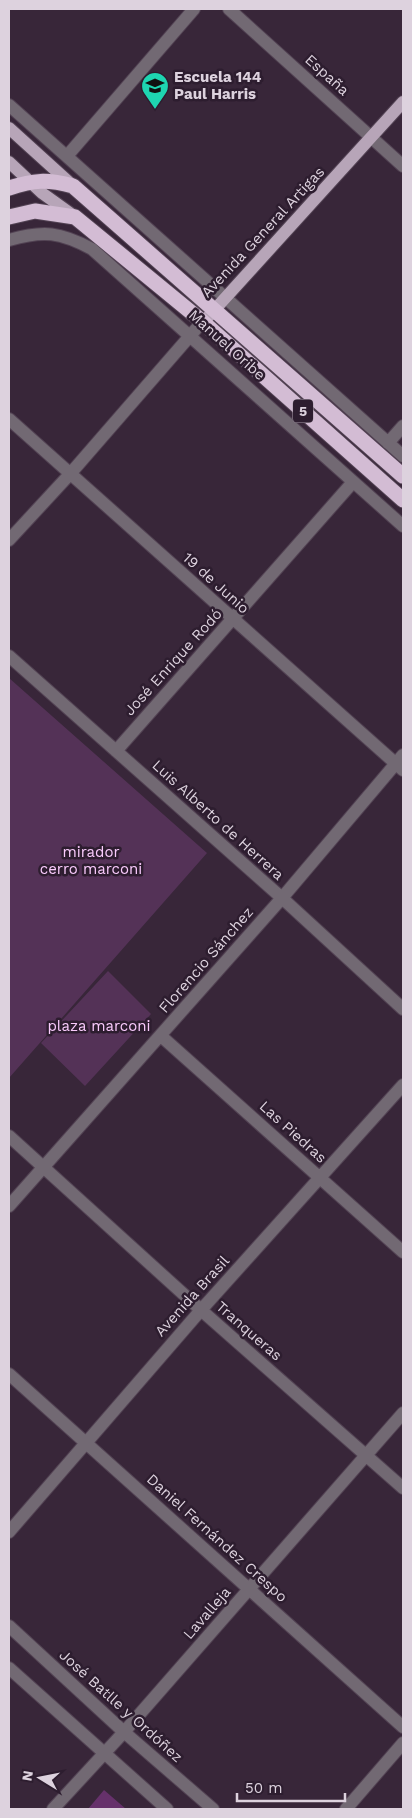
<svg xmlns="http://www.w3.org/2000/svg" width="412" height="1818" font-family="'Work Sans',sans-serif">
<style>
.green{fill:#543257}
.building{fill:#66316b}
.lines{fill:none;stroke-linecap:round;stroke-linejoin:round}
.minor-casing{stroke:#524253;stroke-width:14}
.major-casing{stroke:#524253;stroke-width:14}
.highway-casing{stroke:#524253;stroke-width:17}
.minor{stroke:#726973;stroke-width:12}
.major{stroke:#b7a5b8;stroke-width:12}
.highway{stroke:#d3bcd4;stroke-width:15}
.labels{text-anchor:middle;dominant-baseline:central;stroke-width:5;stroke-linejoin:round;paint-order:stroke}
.shield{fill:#2d1d2f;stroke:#a89caa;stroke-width:1}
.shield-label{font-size:14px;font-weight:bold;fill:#ddd2de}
.street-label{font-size:15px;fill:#ddd2de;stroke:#2d1d2f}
.poi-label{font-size:15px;font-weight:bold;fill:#ddd2de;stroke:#2d1d2f;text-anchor:start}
.park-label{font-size:15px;fill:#facbfd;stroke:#2d1d2f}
</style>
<rect width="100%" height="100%" fill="#382639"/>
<path class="green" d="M 9,678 L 207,853 L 9,1078 Z
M 108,971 L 151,1014 L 85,1086 L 41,1043 Z"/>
<path class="building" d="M 104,1790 L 126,1809 L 88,1809 Z"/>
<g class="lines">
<defs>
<path id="minor" d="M 229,9 L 403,166
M 9,105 L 403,456
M 67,156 L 194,9
M 9,240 C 44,230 60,232 92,249 L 403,526
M 9,419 L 403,770
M 388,443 L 403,426
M 9,540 L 70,474 L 196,329
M 9,656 L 282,898 L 403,1009
M 116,751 L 353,482
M 161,1036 L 403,1252
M 9,1136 L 201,1310 L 403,1488
M 9,1206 L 282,898 L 403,755
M 9,1374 L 403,1727
M 9,1532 L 201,1310 L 403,1085
M 9,1626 L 124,1732 L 213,1809
M 9,1668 L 167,1809
M 53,1809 L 124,1732 L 403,1413
M 346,1809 L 403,1743"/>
<path id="major" d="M 9,128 L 73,186
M 9,162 L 42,193 L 74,216
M 208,317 L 403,102"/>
<path id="highway" d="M 9,188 C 34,180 47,179 73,186 L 403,476
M 9,217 L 35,211 L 75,217 L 203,322 L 403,500"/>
</defs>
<use href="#minor" class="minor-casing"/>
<use href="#major" class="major-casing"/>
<use href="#highway" class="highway-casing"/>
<use href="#minor" class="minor"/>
<use href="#major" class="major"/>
<use href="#highway" class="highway"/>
</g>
<defs>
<symbol id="school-pin" viewBox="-11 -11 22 30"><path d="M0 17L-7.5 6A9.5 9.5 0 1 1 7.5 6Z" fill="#1ed5b1" stroke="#2d1d2f"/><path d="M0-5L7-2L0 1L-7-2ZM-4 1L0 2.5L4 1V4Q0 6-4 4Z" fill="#111"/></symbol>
</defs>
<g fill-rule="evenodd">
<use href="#school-pin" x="139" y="70" width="32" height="43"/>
</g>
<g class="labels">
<rect class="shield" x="293" y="399.5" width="20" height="23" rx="4"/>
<g class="shield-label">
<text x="303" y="411">5</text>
</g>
<g class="street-label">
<text transform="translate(327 75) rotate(42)">España</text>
<text transform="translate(263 232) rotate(-47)">Avenida General Artigas</text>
<text transform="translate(227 345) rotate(42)">Manuel Oribe</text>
<text transform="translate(216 583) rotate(42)">19 de Junio</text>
<text transform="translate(173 662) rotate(-48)">José Enrique Rodó</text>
<text transform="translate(218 820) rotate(42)">Luis Alberto de Herrera</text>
<text transform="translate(206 960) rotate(-49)">Florencio Sánchez</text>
<text transform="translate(293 1132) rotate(42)">Las Piedras</text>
<text transform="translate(192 1296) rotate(-48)">Avenida Brasil</text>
<text transform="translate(249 1331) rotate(41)">Tranqueras</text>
<text transform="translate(217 1538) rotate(42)">Daniel Fernández Crespo</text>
<text transform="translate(207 1613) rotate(-49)">Lavalleja</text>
<text transform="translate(121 1706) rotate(42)">José Batlle y Ordóñez</text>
</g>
<g class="poi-label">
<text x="174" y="77">Escuela 144<tspan x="174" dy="17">Paul Harris</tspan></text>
</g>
<g class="park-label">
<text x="91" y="852">mirador<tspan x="91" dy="17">cerro marconi</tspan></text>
<text x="99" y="1026">plaza marconi</text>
</g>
</g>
<rect width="412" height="1818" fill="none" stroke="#ddd2de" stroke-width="20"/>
<g transform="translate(40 1778) rotate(280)" stroke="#2d1d2f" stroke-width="4" paint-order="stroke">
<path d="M0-4L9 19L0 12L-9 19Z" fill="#ddd2de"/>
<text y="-8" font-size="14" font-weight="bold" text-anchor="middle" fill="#ddd2de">N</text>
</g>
<path d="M237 1793v8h108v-8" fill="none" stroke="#ddd2de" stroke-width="2.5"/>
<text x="245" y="1793" font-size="15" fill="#ddd2de" stroke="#2d1d2f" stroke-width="4" paint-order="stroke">50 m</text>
</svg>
